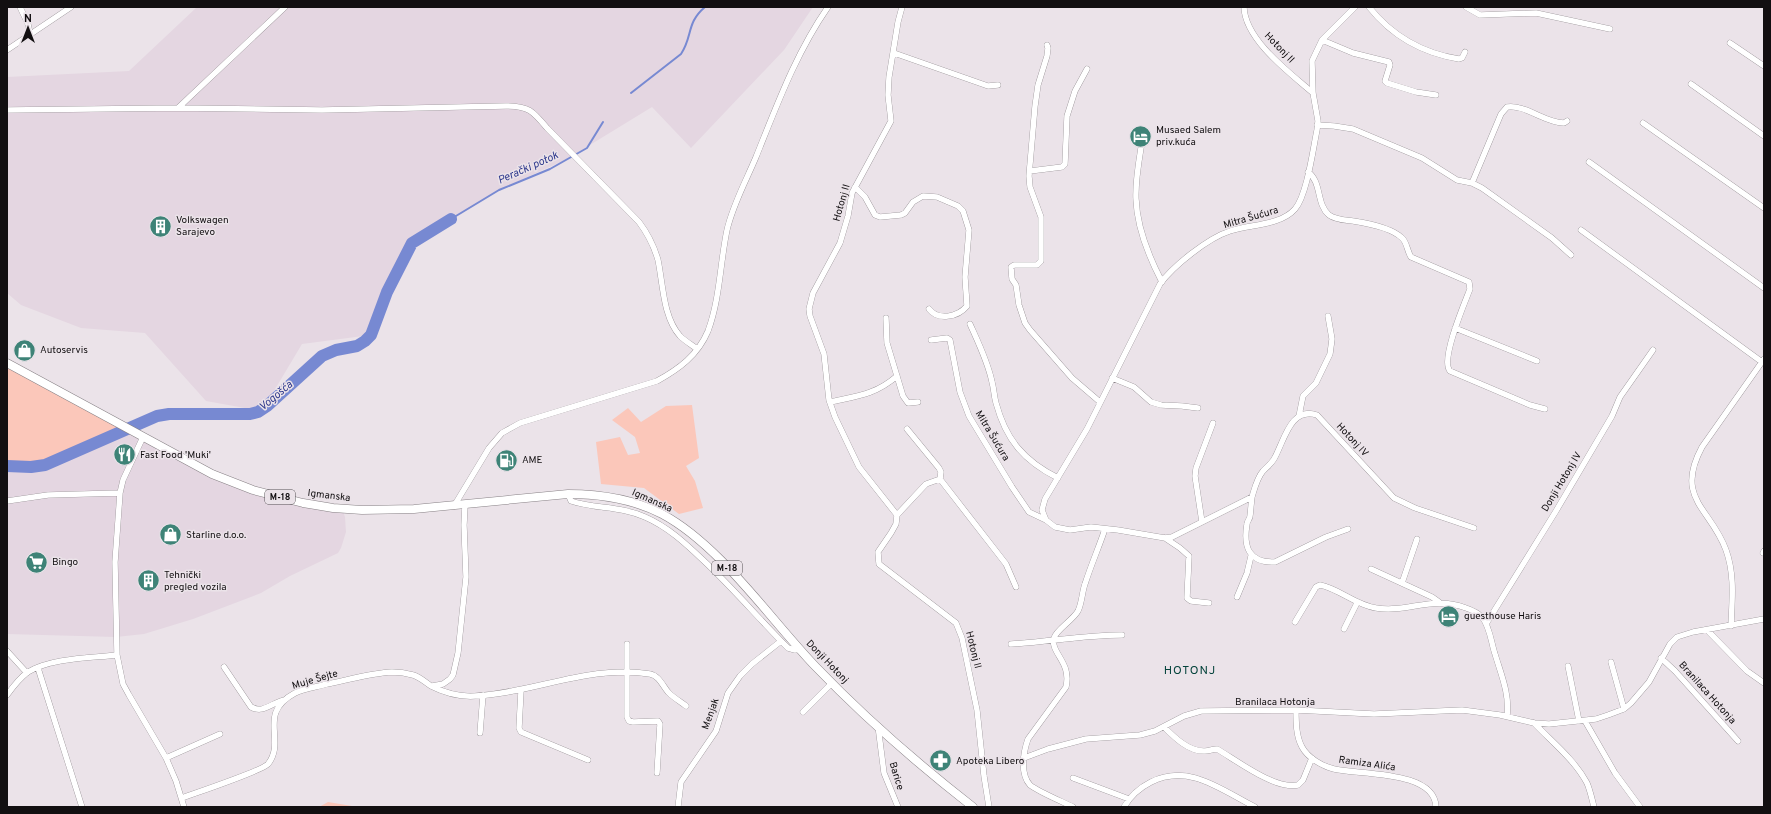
<svg xmlns="http://www.w3.org/2000/svg" width="1771" height="814" font-family="Overpass,sans-serif">
<style>
.built{fill:#e4d6e1}
.green{fill:#fbc7ba}
.lines{fill:none;stroke-linecap:round;stroke-linejoin:round}
.stream{stroke:#7789d2;stroke-width:2}
.river{stroke:#7789d2;stroke-width:12}
.street-casing{stroke:#878085;stroke-width:6}
.primary-casing{stroke:#878085;stroke-width:9}
.street{stroke:#fff;stroke-width:5.5}
.primary{stroke:#fff;stroke-width:8}
.labels{text-anchor:middle;dominant-baseline:central;stroke-width:3;stroke-linejoin:round;paint-order:stroke}
.shield{fill:#ebe3e9;stroke:#534f52;stroke-width:1}
.shield-label{font-size:9px;font-weight:bold;fill:#120f11}
.street-label{font-size:10px;fill:#120f11;stroke:#ebe3e9}
.poi-label{font-size:10px;fill:#120f11;stroke:#ebe3e9;text-anchor:start}
.water-label{font-size:11px;font-style:italic;fill:#2c378c;stroke:#ebe3e9}
.quarter-label{font-size:12px;letter-spacing:1px;fill:#04433b;stroke:#ebe3e9}
</style>
<rect width="100%" height="100%" fill="#ebe3e9"/>
<path class="built" d="M 197,7 L 813,7 L 784,50 L 691,148 L 652,107 L 567,159 L 499,190 L 412,243 L 371,335 L 302,344 L 262,411 L 206,401 L 145,333 L 81,328 L 21,305 L 7,293 L 7,77 L 129,71 Z
M 126,428 L 242,486 L 342,508 L 345,517 L 346,532 L 341,548 L 338,553 L 290,576 L 261,593 L 193,619 L 144,634 L 116,637 L 7,634 L 7,466 L 31,467 L 45,465 Z"/>
<path class="green" d="M 7,364 L 126,428 L 45,465 L 31,467 L 7,466 Z
M 692,405 L 699,458 L 686,466 L 695,481 L 703,508 L 679,514 L 644,488 L 601,484 L 596,442 L 620,437 L 628,455 L 640,453 L 635,437 L 612,420 L 628,408 L 641,422 L 666,406 Z
M 328,802 L 358,807 L 319,807 Z"/>
<g class="lines">
<path class="stream" d="M 631,93 L 681,54 C 693,36 686,23 705,7
M 451,219 L 499,190 L 550,169 L 587,148 L 603,122"/>
<path class="river" d="M 7,466 L 31,467 L 45,465 L 157,416 L 169,414 L 250,414 L 258,412 L 267,406 L 322,356 L 336,350 L 357,346 L 365,341 L 371,335 L 387,292 L 412,243 L 451,219"/>
<defs>
<path id="street" d="M 20,7 L 28,24 L 30,33
M 1244,7 C 1245,40 1290,73 1313,93
M 1369,7 C 1392,36 1422,53 1459,59 L 1462,58 L 1465,52
M 1466,7 L 1480,15 L 1536,13 L 1610,29
M 1322,40 L 1353,53 L 1389,62 L 1390,65 L 1385,81 L 1387,83 L 1416,92 L 1436,95
M 1730,43 L 1764,66
M 1047,45 L 1048,48 L 1047,56 L 1038,85 L 1035,106 L 1029,176 L 1030,187 L 1041,217 L 1041,261 L 1037,265 L 1014,265 L 1011,267 L 1012,279 L 1016,285 L 1019,305 L 1025,323 L 1030,330 L 1072,378 L 1100,402
M 7,50 L 71,7
M 894,53 L 988,86 L 998,85
M 1691,84 L 1764,136
M 178,108 L 285,7
M 7,110 L 178,108 L 322,110 L 506,106 C 529,106 533,111 547,128 L 639,222 C 648,234 654,246 658,260 C 663,284 663,317 680,336 C 685,341 692,345 697,349
M 1643,123 L 1764,208
M 1317,125 L 1334,126 L 1353,129 L 1422,158 L 1457,180 L 1472,183 L 1482,188 L 1552,238 L 1571,255
M 1143,135 C 1140,156 1135,178 1136,199 C 1137,228 1149,257 1162,282
M 1589,162 L 1764,288
M 1030,171 L 1062,167 L 1065,164 L 1067,116 L 1075,91 L 1087,69
M 1308,172 C 1322,182 1316,204 1329,215 C 1336,220 1345,220 1353,221 C 1366,223 1392,228 1402,238 C 1407,242 1407,251 1411,257 L 1469,282 L 1470,289 C 1465,302 1440,360 1450,371 L 1530,405 L 1545,409
M 1472,183 L 1501,114 L 1507,107 C 1525,104 1545,123 1564,123 L 1567,121
M 855,187 L 865,197 L 875,215 L 880,217 L 901,215 L 905,213 L 913,202 L 923,196 L 937,197 L 958,206 L 963,211 L 969,230 L 965,277 L 967,306 C 958,317 938,321 929,309
M 1581,230 L 1762,362
M 886,318 L 887,343 L 903,396 L 908,403 L 918,402
M 970,324 C 978,342 988,362 992,382 C 994,389 994,396 996,403 C 1006,440 1024,461 1058,478
M 1455,328 L 1537,361
M 931,340 L 947,338 L 950,340 L 960,392 L 969,416 L 1012,487 L 1029,512 L 1046,520 L 1055,527 L 1070,530 L 1091,527 L 1118,530 L 1165,538 L 1172,537 L 1252,497 C 1255,487 1257,478 1263,471 C 1267,467 1271,464 1274,459 C 1284,442 1290,406 1317,415 L 1394,498 L 1415,508 L 1474,528
M 1112,378 L 1134,387 L 1151,402 L 1161,405 L 1182,406 L 1198,408
M 830,402 C 857,396 875,395 897,376
M 1299,416 L 1303,396 L 1316,383 L 1330,354 L 1332,339 L 1328,316
M 907,429 L 939,468 L 941,472 L 940,479 L 1006,564 L 1016,587
M 143,437 L 123,480 L 120,493 L 115,562 L 117,655 L 123,684 L 129,695 L 166,758 L 176,781 L 184,807
M 940,479 L 926,484 L 897,515 L 896,524 L 891,533 L 878,552 L 879,564 L 956,623 L 962,638 L 977,710 L 984,776 L 989,807
M 568,494 L 571,501 C 595,509 621,506 645,517 C 668,527 685,543 703,560 C 733,588 759,619 788,648 L 795,650 L 800,649
M 1252,497 C 1251,503 1251,509 1250,516 C 1250,519 1247,521 1247,524 C 1243,547 1249,563 1275,562 L 1326,537 L 1348,529
M 7,501 L 48,495 L 120,493
M 454,506 L 489,448 L 502,433 L 520,423 L 657,381 C 679,369 698,355 708,331 C 720,299 720,263 727,230 C 733,204 746,181 756,157 C 777,105 796,53 828,7
M 897,515 L 859,467 L 835,417 L 829,400 L 824,354 L 810,316 L 809,309 L 813,293 L 840,243 L 848,216 L 852,193 L 891,121 L 888,95 L 889,77 L 898,22 L 902,7
M 1046,520 L 1042,510 L 1045,499 L 1087,429 L 1160,284 C 1173,266 1208,238 1230,231 C 1250,224 1280,226 1295,209 C 1307,195 1313,149 1317,130 L 1318,121 L 1313,93 L 1312,61 L 1322,40 L 1355,7
M 1202,522 L 1195,476 L 1196,468 L 1213,423
M 1165,538 L 1180,548 L 1189,556 L 1187,598 L 1191,601 L 1209,603
M 1763,553 L 1764,551
M 1371,569 L 1432,597 L 1439,602
M 1402,583 L 1417,539
M 1237,597 L 1247,573 L 1251,556
M 1295,622 L 1316,587 L 1320,585 C 1340,589 1355,605 1376,608 C 1409,613 1432,595 1466,608 C 1472,610 1477,612 1482,617 C 1490,627 1491,642 1495,654 C 1501,674 1510,695 1507,716
M 1486,624 L 1556,511 L 1612,416 L 1620,397 L 1653,350
M 1731,626 C 1732,600 1735,575 1726,550 C 1711,508 1674,499 1702,447 L 1764,359
M 1344,629 L 1357,603
M 1707,630 L 1747,671 L 1764,683
M 627,644 L 627,717 L 629,721 L 633,722 L 658,721 L 660,724 L 657,773
M 1011,644 C 1048,642 1084,635 1122,635
M 7,651 L 27,673
M 1661,658 L 1675,671 L 1738,741
M 1611,662 L 1624,709
M 1568,666 L 1579,721
M 224,667 L 251,707 C 264,714 272,702 285,700
M 38,668 L 82,807
M 432,686 L 443,684 L 450,679 L 453,675 L 458,653 L 466,577 L 464,525 L 465,505
M 521,691 L 519,728 L 521,732 L 588,760
M 7,695 C 12,688 21,677 28,672 C 51,658 90,658 117,655
M 1296,710 C 1296,722 1296,736 1302,747 C 1308,758 1322,766 1334,769 C 1359,775 1435,770 1436,807
M 803,712 L 832,683
M 1585,721 L 1615,773 L 1640,807
M 1534,723 C 1552,742 1574,759 1587,783 C 1590,790 1592,799 1594,807
M 878,726 L 884,773 L 898,807
M 1164,727 C 1174,737 1189,752 1205,751 C 1209,751 1213,749 1217,749 C 1236,760 1275,790 1298,785 L 1303,780 L 1312,758
M 480,733 L 483,695
M 166,758 L 220,734
M 1024,758 L 1048,749 L 1086,739 L 1140,735 L 1155,731 L 1184,716 L 1201,711 L 1296,710 L 1374,714 L 1462,710 L 1500,715 L 1534,723 L 1549,724 L 1596,719 L 1608,715 L 1624,709 L 1631,703 L 1649,682 L 1670,644 L 1677,637 L 1693,632 L 1764,619
M 1073,778 L 1129,799
M 182,798 C 195,793 262,771 268,764 C 287,740 256,714 295,693 C 305,688 317,687 327,684 C 348,680 371,673 392,672 C 400,672 406,673 413,675 C 420,677 425,682 431,686 C 445,693 460,697 475,696 C 534,693 591,664 650,674 C 660,676 663,687 669,693 C 674,698 681,702 686,706
M 678,807 L 681,782 L 716,731 L 728,693 L 740,676 L 752,664 L 781,641
M 1073,807 C 1063,802 1037,791 1030,785 C 1020,774 1023,753 1028,739 L 1066,687 C 1072,662 1050,653 1054,638 C 1056,630 1073,620 1078,611 C 1082,603 1082,592 1085,584 C 1091,565 1099,547 1105,529
M 1124,807 C 1131,795 1139,788 1151,782 C 1189,763 1221,790 1255,807"/>
<path id="primary" d="M 7,363 L 212,474 L 253,490 L 303,503 L 333,508 L 362,510 L 414,509 L 568,494 C 601,494 633,499 662,514 C 720,545 770,619 816,667 C 864,717 918,764 973,807"/>
</defs>
<use href="#street" class="street-casing"/>
<use href="#primary" class="primary-casing"/>
<use href="#street" class="street"/>
<use href="#primary" class="primary"/>
</g>
<defs>
<symbol id="hotel-disc" viewBox="-11 -11 22 22"><circle r="9.5" fill="#3e8377" stroke="#ebe3e9"/><path d="M-6-4.5h1.5V1H6V5H4.5V3h-9V5H-6ZM-4 0a1.8 1.8 0 1 1 3.6 0ZM.5 0V-2.5h3Q6-2.5 6 0Z" fill="#fff"/></symbol>
<symbol id="building-disc" viewBox="-11 -11 22 22"><circle r="9.5" fill="#3e8377" stroke="#ebe3e9"/><path d="M-4-6H4V6H1V3H-1V6H-4ZM-2.5-4.3h1.7v1.8h-1.7ZM.8-4.3h1.7v1.8H.8ZM-2.5-1h1.7V.8h-1.7ZM.8-1h1.7V.8H.8Z" fill="#fff"/></symbol>
<symbol id="shop-disc" viewBox="-11 -11 22 22"><circle r="9.5" fill="#3e8377" stroke="#ebe3e9"/><path d="M-5-2.5h2.3a2.7 3.5 0 0 1 5.4 0H5L5.5 6h-11ZM-1.5-2.5h3a1.5 2.3 0 0 0-3 0Z" fill="#fff"/></symbol>
<symbol id="restaurant-disc" viewBox="-11 -11 22 22"><circle r="9.5" fill="#3e8377" stroke="#ebe3e9"/><path d="M-5-6h1v4h1v-4h1v4h1v-4h1v5L-1.5 .5V6h-2V.5L-5-1ZM5-6V6H3V1.5H1.5Q1.5-4 5-6Z" fill="#fff"/></symbol>
<symbol id="fuel-disc" viewBox="-11 -11 22 22"><circle r="9.5" fill="#3e8377" stroke="#ebe3e9"/><path d="M-5.5-6h7V0h2V4h1.3V-2.5L3-4.5l.8-.8L6-3V5H2.5V1h-1V6h-7ZM-4.2-4.7v3.2H.2V-4.7Z" fill="#fff"/></symbol>
<symbol id="supermarket-disc" viewBox="-11 -11 22 22"><circle r="9.5" fill="#3e8377" stroke="#ebe3e9"/><path d="M-6-5.5h2.5l.6 2H6L4.5 2H-2.5L-4.4-4H-6ZM-1.5 3.2a1.3 1.3 0 1 0 .1 0ZM3 3.2a1.3 1.3 0 1 0 .1 0Z" fill="#fff"/></symbol>
<symbol id="pharmacy-disc" viewBox="-11 -11 22 22"><circle r="9.5" fill="#3e8377" stroke="#ebe3e9"/><path d="M-2-6h4v4h4v4h-4v4h-4v-4h-4v-4h4Z" fill="#fff"/></symbol>
</defs>
<g fill-rule="evenodd">
<use href="#hotel-disc" x="1128" y="124" width="25" height="25"/>
<use href="#building-disc" x="148" y="214" width="25" height="25"/>
<use href="#shop-disc" x="12" y="338" width="25" height="25"/>
<use href="#restaurant-disc" x="112" y="442" width="25" height="25"/>
<use href="#fuel-disc" x="494" y="448" width="25" height="25"/>
<use href="#shop-disc" x="158" y="522" width="25" height="25"/>
<use href="#supermarket-disc" x="24" y="550" width="25" height="25"/>
<use href="#building-disc" x="136" y="568" width="25" height="25"/>
<use href="#hotel-disc" x="1436" y="604" width="25" height="25"/>
<use href="#pharmacy-disc" x="928" y="748" width="25" height="25"/>
</g>
<g class="labels">
<g class="shield">
<rect x="265" y="490" width="30" height="14" rx="3"/>
<rect x="712" y="561" width="30" height="14" rx="3"/>
</g>
<g class="shield-label">
<text x="280" y="497">M-18</text>
<text x="727" y="568">M-18</text>
</g>
<g class="street-label">
<text transform="translate(1279 48) rotate(46)">Hotonj II</text>
<text transform="translate(842 203) rotate(-74)">Hotonj II</text>
<text transform="translate(1251 218) rotate(-16)">Mitra Šućura</text>
<text transform="translate(992 436) rotate(59)">Mitra Šućura</text>
<text transform="translate(1352 440) rotate(47)">Hotonj IV</text>
<text transform="translate(1562 482) rotate(-59)">Donji Hotonj IV</text>
<text transform="translate(329 496) rotate(7)">Igmanska</text>
<text transform="translate(652 501) rotate(24)">Igmanska</text>
<text transform="translate(973 650) rotate(76)">Hotonj II</text>
<text transform="translate(827 662) rotate(46)">Donji Hotonj</text>
<text transform="translate(315 680) rotate(-16)">Muje Šejte</text>
<text transform="translate(1707 693) rotate(48)">Branilaca Hotonja</text>
<text x="1275" y="702">Branilaca Hotonja</text>
<text transform="translate(711 714) rotate(-70)">Menjak</text>
<text transform="translate(1367 764) rotate(8)">Ramiza Alića</text>
<text transform="translate(896 776) rotate(73)">Barice</text>
</g>
<g class="poi-label">
<text x="1156" y="130">Musaed Salem<tspan x="1156" dy="12">priv.kuća</tspan></text>
<text x="176" y="220">Volkswagen<tspan x="176" dy="12">Sarajevo</tspan></text>
<text x="40" y="350">Autoservis</text>
<text x="140" y="455">Fast Food 'Muki'</text>
<text x="522" y="460">AME</text>
<text x="186" y="535">Starline d.o.o.</text>
<text x="52" y="562">Bingo</text>
<text x="164" y="575">Tehnički<tspan x="164" dy="12">pregled vozila</tspan></text>
<text x="1464" y="616">guesthouse Haris</text>
<text x="956" y="761">Apoteka Libero</text>
</g>
<g class="water-label">
<text transform="translate(528 168) rotate(-24)">Perački potok</text>
<text transform="translate(276 396) rotate(-40)">Vogošća</text>
</g>
<g class="quarter-label">
<text x="1190" y="671">HOTONJ</text>
</g>
</g>
<rect width="1771" height="814" fill="none" stroke="#120f11" stroke-width="16"/>
<g transform="translate(28 28)" stroke="#ebe3e9" stroke-width="3" paint-order="stroke">
<path d="M0-3L7 15L0 10L-7 15Z" fill="#120f11"/>
<text y="-6" font-size="11" font-weight="bold" text-anchor="middle" fill="#120f11">N</text>
</g>
</svg>
